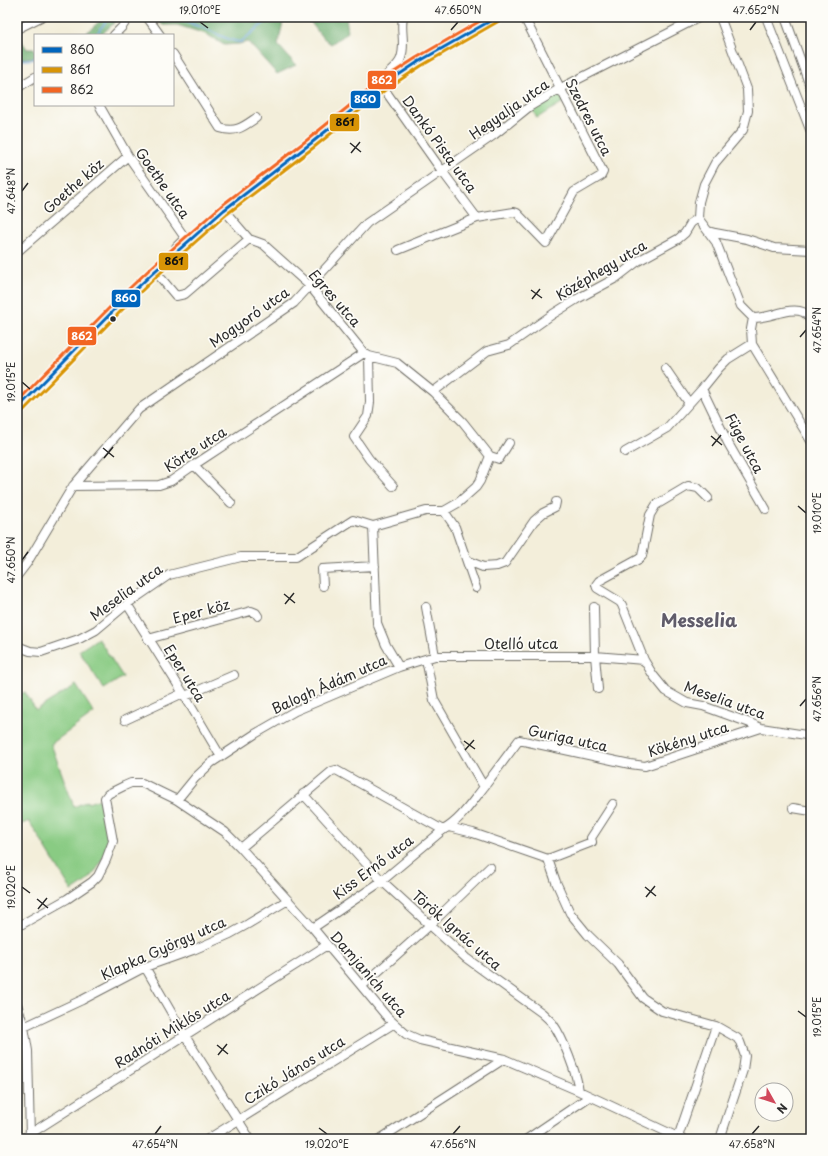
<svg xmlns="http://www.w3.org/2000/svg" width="828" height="1156" font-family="'Playpen Sans',sans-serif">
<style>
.green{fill:#89cb83;stroke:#5a7b57}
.forest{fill:#6eaf71;stroke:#4c6d4e}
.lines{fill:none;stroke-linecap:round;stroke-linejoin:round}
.stream{stroke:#669fd5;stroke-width:2}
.minor-casing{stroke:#716f68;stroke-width:10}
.major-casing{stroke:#716f68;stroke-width:12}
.minor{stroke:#fff;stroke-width:8}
.major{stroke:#fbbb8c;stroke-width:10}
.bus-1-casing{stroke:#fdfcf7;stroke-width:6}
.bus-2-casing{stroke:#fdfcf7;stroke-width:6}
.bus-3-casing{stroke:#fdfcf7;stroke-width:6}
.bus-1{stroke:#0065bd;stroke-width:3}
.bus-2{stroke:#d89406;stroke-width:3}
.bus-3{stroke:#f26522;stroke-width:3}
.ticks{fill:none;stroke:#2b2b2b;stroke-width:1.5}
.bus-dot{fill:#2b2b2b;stroke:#fdfcf7;stroke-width:1.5}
.labels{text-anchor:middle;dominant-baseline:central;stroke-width:3.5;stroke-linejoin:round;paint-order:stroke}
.street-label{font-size:14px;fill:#2b2b2b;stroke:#fdfcf7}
.district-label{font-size:18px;font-weight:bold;fill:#605c6a;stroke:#fdfcf7}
.line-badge{stroke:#fdfcf7;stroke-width:1.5}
.badge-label{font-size:11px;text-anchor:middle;font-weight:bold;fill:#fff}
.pale-badge-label{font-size:11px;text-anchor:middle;font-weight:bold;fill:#111}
.neatline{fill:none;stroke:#2b2b2b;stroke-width:1.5}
.ticks-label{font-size:10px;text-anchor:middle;fill:#2b2b2b}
</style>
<rect width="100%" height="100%" fill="#fdfcf7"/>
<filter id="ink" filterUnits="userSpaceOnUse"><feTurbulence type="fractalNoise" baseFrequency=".025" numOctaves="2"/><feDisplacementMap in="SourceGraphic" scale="8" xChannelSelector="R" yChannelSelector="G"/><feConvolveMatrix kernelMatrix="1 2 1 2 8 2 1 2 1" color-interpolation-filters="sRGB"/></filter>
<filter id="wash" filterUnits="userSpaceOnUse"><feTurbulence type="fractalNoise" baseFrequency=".012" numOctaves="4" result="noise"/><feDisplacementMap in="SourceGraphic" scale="16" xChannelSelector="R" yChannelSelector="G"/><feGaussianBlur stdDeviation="0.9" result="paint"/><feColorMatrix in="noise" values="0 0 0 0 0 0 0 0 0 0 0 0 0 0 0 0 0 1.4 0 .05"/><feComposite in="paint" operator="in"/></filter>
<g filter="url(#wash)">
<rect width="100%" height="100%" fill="#f3eeda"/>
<path class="green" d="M 559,91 L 565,101 L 537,118 L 531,108 Z
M 98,638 L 123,677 L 104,689 L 79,651 Z
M 76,685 L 94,713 L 51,744 L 74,807 L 87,801 L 88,803 L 100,799 L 109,839 C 108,846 106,851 103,857 C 94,876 90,880 72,891 L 29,821 L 22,824 L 17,812 L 17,696 L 25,692 L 36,710 Z"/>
<path class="forest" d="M 101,17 L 116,17 L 115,22 L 101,35 L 84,35 L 100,21 Z
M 152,17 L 284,17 L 278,45 L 296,65 L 277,74 L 248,42 L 239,44 L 224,45 L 206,34 L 177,25 L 163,25 Z
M 307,17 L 346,17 L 348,32 L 331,44 L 321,36 Z
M 17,34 L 27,49 L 35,49 L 35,57 L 17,59 Z"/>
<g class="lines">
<path class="stream" d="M 172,17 C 184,21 195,25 206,29 C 218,34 228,41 241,42 L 255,30 L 266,22 L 267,17
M 96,35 L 109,17
M 17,60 L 35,59"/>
</g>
</g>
<g filter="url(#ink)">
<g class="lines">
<defs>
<path id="minor" d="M 147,17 L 160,35
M 403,17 C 400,30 406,44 401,58 C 398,69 383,73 382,86 L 442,171 L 477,218
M 720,17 L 747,89 L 748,111 L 743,130 L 715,163 L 704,184 L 699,202 L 698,218 L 716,242 L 741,306 L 753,318 C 768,319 790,306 803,312 C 807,314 809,318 811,321
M 766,17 L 811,132
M 785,17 L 811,89
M 17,29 L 41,17
M 114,35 L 122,27 L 129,17
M 173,54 L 220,128 C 236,133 243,127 256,118
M 17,88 L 35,77
M 99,105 L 128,156 L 183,235 L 184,239 L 176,247
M 224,210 L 249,239 L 263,244 L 310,286 L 364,353 L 369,356 L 397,363 L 433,392 L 463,422 L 490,456
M 708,231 L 715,233 L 747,239 L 774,248 L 811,250
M 398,250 L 477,218 L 514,212 L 517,213 L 546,243 L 574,192 L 601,176 L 603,172 L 524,17
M 17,252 L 128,156
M 157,267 L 155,271 L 176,296 L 185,294 L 249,239
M 752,344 L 811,441
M 369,356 L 370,402 L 368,416 L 354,437 L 369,459 L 393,486
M 665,368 L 689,403
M 702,389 L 728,443 L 766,509
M 433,392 L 487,351 L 509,345 L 553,314 L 577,299 L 616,278 L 638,261 L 678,239 L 685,233 L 691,223 L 698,218
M 625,452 L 667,428 L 702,389 L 719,368 L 728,359 L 752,344 L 751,329 L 753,318
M 490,456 L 499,459 L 509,443
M 194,465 L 231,503
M 73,486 L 159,485 L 171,481 L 194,465 L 364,353
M 708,498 L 698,488 L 688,486 L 656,505 L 650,515 L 642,556 L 639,559 L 599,581 L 596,585 L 597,588 L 620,602 L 622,605 L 644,660 L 653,675 L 666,691 L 687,703 L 703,706 L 750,723 L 761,728 L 806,735 L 811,738
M 444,511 L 455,527 L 476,588
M 373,526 L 377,623 L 386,645 L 399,667
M 468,561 L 483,567 L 497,566 L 505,563 L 534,521 L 543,513 L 555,507 L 556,502
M 17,576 L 27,563 L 73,486 L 139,409 L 294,303 L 367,223 L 494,135 L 529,107 L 561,88 L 700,17
M 323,586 L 322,569 L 375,566
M 127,604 L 183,693 L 221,757
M 426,607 L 435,656
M 594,607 L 595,656 L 598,689
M 148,639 L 251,611 L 256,613 L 258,616
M 17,646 L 30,651 L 41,652 L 79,639 L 96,630 L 127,604 L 169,575 L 241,557 L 296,557 L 353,520 L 373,526 L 426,511 L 444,511 L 458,503 L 476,487 L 480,481 L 490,456
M 185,696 L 234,675
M 125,720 L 183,693
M 484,787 L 519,740 L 630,764 L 645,766 L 761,728
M 303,794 L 382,881 L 466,958 L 542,1013 C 546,1017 550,1020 553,1024 C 563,1038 577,1074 579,1091
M 177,800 L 195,778 L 211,763 L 255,734 L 295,711 L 399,667 L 435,656 L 595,656 L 644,660
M 793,808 L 811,811
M 449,827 L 473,833 L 548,859
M 241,848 L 332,771 L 336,770 L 443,830
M 548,859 L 556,882 L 570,913 L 588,935 L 618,964 L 643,998 L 662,1011 L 716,1026 L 737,1038 L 740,1042 L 745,1056 L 743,1070 L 720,1139
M 548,859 L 592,842 L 591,838 L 613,804
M 17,927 L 67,899 L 92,882 L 98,876 L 106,860 L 113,841 L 105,798 L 108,794 L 124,786 L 131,783 L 142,783 L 177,800 L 225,832 L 241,848 L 313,928 L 388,1018 L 406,1034 L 420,1040 L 504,1059 L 579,1091 L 682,1139
M 313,928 L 382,881 L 443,830 C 460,821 472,802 484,787 L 434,700 L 426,659
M 145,967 L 185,1036 L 250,1139
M 362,986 L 430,925 L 490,867
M 17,1004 L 24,1027 L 28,1051 L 30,1138
M 24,1027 L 82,1000 L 145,967 L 193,950 L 230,934 L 248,924 L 288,900
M 678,1137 L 716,1026
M 22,1139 L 327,945
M 208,1139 L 393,1024
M 380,1139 L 504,1059
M 527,1139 L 589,1097"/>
<path id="major" d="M 17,409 L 118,306 L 155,271 L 224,210 L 310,144 L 382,86 L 418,62 L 497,17"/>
</defs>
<use href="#minor" class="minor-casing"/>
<use href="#major" class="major-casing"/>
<use href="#minor" class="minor"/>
<use href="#major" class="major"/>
<defs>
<path id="bus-1" d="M 17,409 L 118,306 L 155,271 L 224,210 L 310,144 L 382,86 L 418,62 L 497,17"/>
<path id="bus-2" d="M 21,413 L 122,310 L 158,275 L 227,214 L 313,148 L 385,90 L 421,66 L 499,21"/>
<path id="bus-3" d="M 17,402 L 115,302 L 152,267 L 221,206 L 307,140 L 379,82 L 416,58 L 487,17"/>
</defs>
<use href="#bus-1" class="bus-1-casing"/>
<use href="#bus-2" class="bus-2-casing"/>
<use href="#bus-3" class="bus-3-casing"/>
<use href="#bus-1" class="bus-1"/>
<use href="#bus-2" class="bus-2"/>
<use href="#bus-3" class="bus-3"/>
</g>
</g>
<path class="ticks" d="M 200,22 L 208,28M 451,30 L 458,22M 750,30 L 756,22M 350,143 L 361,152M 351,153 L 360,142M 22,191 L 28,183M 531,290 L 542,298M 532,299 L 540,289M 800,337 L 806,330M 22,382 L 30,389M 711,436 L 722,445M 712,446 L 721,435M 103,448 L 114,457M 104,458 L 113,447M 798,506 L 806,513M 22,560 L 28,552M 284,594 L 295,603M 285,604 L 294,593M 800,706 L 806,699M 464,741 L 475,749M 465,750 L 474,740M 22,887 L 30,893M 645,887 L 656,896M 646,897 L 655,886M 37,899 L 48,908M 38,909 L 47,898M 798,1011 L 806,1017M 217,1045 L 228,1054M 218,1055 L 227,1044M 319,1128 L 327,1134M 155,1134 L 161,1126M 453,1134 L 460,1126M 752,1134 L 759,1126"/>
<circle class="bus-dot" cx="113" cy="319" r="3.5"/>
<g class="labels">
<g class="street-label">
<text transform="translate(509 109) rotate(-35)">Hegyalja utca</text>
<text transform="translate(589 117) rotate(63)">Szedres utca</text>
<text transform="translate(440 144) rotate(54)">Dankó Pista utca</text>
<text transform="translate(163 183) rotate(55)">Goethe utca</text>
<text transform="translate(73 186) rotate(-41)">Goethe köz</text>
<text transform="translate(601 270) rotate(-31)">Középhegy utca</text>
<text transform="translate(335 298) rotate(49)">Egres utca</text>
<text transform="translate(249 317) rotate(-35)">Mogyoró utca</text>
<text transform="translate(745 443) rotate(62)">Füge utca</text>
<text transform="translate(195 449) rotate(-33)">Körte utca</text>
<text transform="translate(126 592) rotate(-36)">Meselia utca</text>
<text transform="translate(201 611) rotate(-15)">Eper köz</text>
<text x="521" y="643">Otelló utca</text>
<text transform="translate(185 673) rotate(58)">Eper utca</text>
<text transform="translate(329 684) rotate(-24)">Balogh Ádám utca</text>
<text transform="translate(725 700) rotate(20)">Meselia utca</text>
<text transform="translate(568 738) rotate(12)">Guriga utca</text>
<text transform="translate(688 739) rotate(-18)">Kökény utca</text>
<text transform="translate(373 867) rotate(-37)">Kiss Ernő utca</text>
<text transform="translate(457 930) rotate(41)">Török Ignác utca</text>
<text transform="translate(163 948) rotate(-24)">Klapka György utca</text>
<text transform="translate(369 974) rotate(49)">Damjanich utca</text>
<text transform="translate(172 1029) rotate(-32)">Radnóti Miklós utca</text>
<text transform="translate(294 1070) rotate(-32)">Czikó János utca</text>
</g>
<g class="district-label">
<text x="699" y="619">Messelia</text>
</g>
</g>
<g class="line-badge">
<rect x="367" y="70" width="30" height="20" rx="4" fill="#f26522"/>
<rect x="350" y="90" width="31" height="19" rx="4" fill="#0065bd"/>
<rect x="329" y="113" width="31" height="19" rx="4" fill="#d89406"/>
<rect x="158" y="252" width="31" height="19" rx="4" fill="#d89406"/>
<rect x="111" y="289" width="30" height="19" rx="4" fill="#0065bd"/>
<rect x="67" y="326" width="30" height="20" rx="4" fill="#f26522"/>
</g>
<g class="badge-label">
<text x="382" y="84">862</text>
<text x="365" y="103">860</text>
<text x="126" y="302">860</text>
<text x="82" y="340">862</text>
</g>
<g class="pale-badge-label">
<text x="345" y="126">861</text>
<text x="174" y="265">861</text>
</g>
<rect width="828" height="1156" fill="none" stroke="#fdfcf7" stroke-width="44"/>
<rect x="34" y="34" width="140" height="72" fill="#fdfcf7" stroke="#a9a8a5"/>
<rect x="42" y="47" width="20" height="6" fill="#0065bd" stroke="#a9a8a5"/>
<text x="70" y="54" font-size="12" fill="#2b2b2b">860</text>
<rect x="42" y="67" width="20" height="6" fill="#d89406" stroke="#a9a8a5"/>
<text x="70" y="74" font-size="12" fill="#2b2b2b">861</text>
<rect x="42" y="87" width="20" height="6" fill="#f26522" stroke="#a9a8a5"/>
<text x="70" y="94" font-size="12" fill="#2b2b2b">862</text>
<g transform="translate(774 1102) rotate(129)"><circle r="19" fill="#fdfcf7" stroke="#a9a8a5"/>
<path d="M0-3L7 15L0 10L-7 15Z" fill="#d1495b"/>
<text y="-6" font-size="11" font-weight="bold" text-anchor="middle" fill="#2b2b2b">N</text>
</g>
<rect x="22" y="22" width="784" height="1112" class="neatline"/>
<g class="ticks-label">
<text x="200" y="14">19.010°E</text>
<text x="458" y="14">47.650°N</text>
<text x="756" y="14">47.652°N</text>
<text transform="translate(11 191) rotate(-90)" y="4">47.648°N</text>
<text transform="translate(817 330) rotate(-90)" y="4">47.654°N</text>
<text transform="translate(11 382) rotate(-90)" y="4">19.015°E</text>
<text transform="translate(817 513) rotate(-90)" y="4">19.010°E</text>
<text transform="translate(11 560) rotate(-90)" y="4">47.650°N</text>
<text transform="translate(817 699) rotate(-90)" y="4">47.656°N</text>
<text transform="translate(11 887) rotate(-90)" y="4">19.020°E</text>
<text transform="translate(817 1017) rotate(-90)" y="4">19.015°E</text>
<text x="155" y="1148">47.654°N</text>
<text x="327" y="1148">19.020°E</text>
<text x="453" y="1148">47.656°N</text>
<text x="752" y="1148">47.658°N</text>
</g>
</svg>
